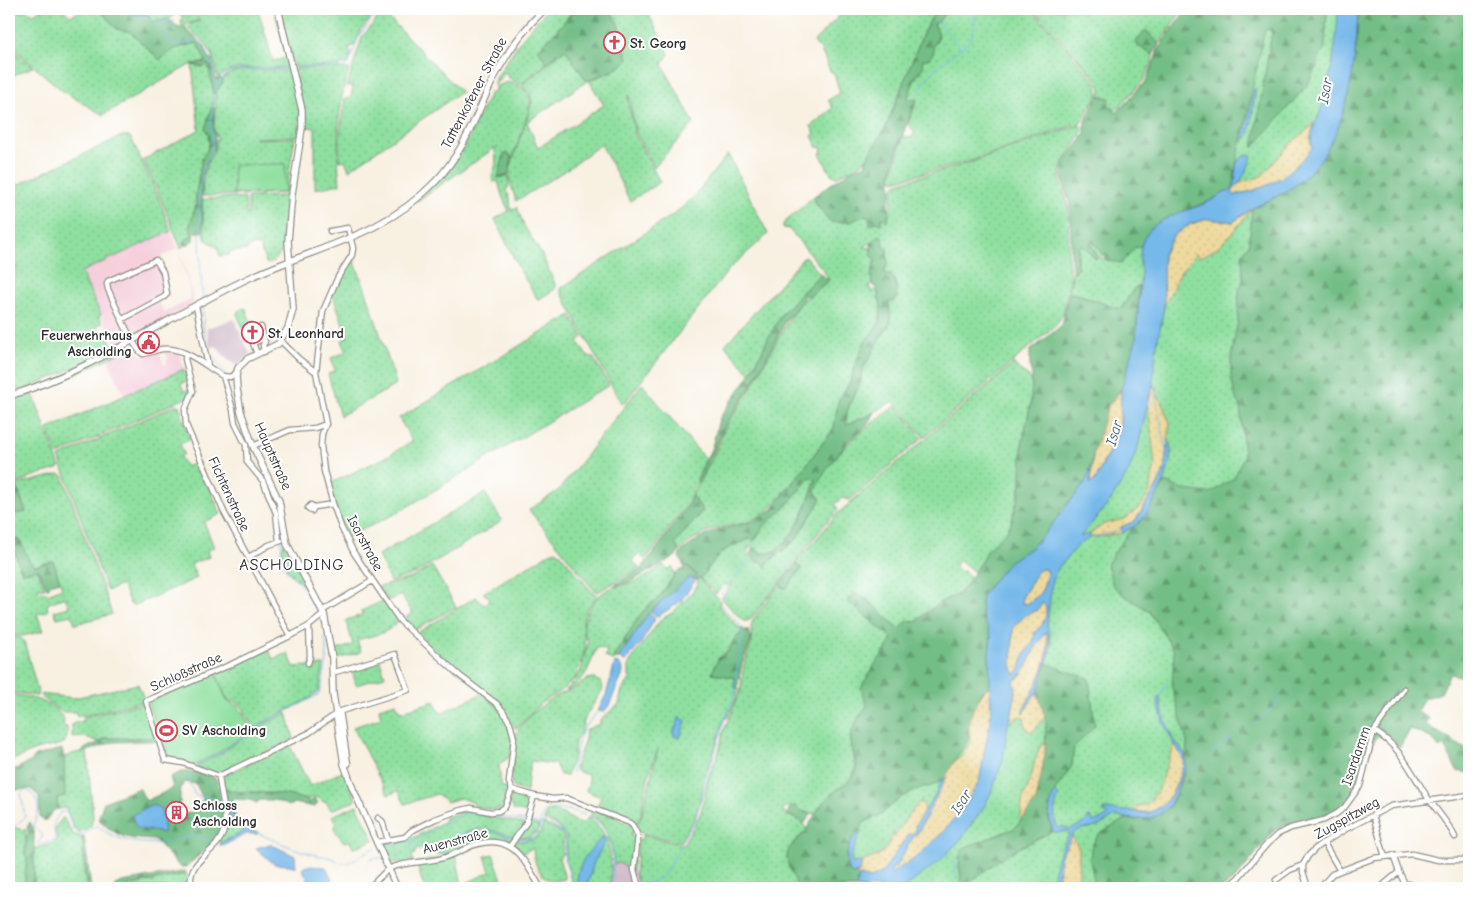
<svg xmlns="http://www.w3.org/2000/svg" width="1478" height="897" font-family="'Comic Neue',sans-serif">
<style>
.built{fill:#f5cfdb;fill-rule:evenodd}
.industrial{fill:#d1bdcc}
.grass{fill:url(#grass-dots);stroke:#5d8666;fill-rule:evenodd}
.forest{fill:url(#forest-firs);stroke:#4f7458;fill-rule:evenodd}
.sand{fill:url(#sand-dots);stroke:#8c8264}
.cemetery{fill:url(#cemetery-stones);stroke:#5d8666}
.pitch{fill:#8fe0a0;stroke:#5d8666}
.water{fill:#75b8ea;stroke:#50728a;fill-rule:evenodd}
.lines{fill:none;stroke-linecap:round;stroke-linejoin:round}
.stream{stroke:#75b8ea;stroke-width:1}
.minor-casing{stroke:#928e86;stroke-width:7}
.major-casing{stroke:#928e86;stroke-width:8}
.minor{stroke:#fff;stroke-width:4.5}
.major{stroke:#fff;stroke-width:5.5}
.labels{text-anchor:middle;dominant-baseline:central;stroke-width:4;stroke-linejoin:round;paint-order:stroke}
.poi-label{font-size:14px;font-weight:bold;fill:#2b2b2b;stroke:#fff;text-anchor:start}
.street-label{font-size:14px;fill:#2b2b2b;stroke:#fff}
.water-label{font-size:15px;font-style:italic;fill:#455c6e;stroke:#fff}
.quarter-label{font-size:16px;letter-spacing:1px;fill:#2b2b2b;stroke:#fff}
</style>
<defs>
<pattern id="grass-dots" width="8" height="8" patternUnits="userSpaceOnUse" patternTransform="scale(1.25)"><rect width="8" height="8" fill="#8fe0a0"/><path d="M2 2h.1M6 6h.1" fill="none" stroke="#7cc08a" stroke-width="1.8" stroke-linecap="round"/></pattern>
<pattern id="forest-firs" width="22" height="20" patternUnits="userSpaceOnUse" patternTransform="scale(1.25)"><rect width="22" height="20" fill="#73be86"/><path d="M5 1l3.5 6h-7zM16 11l3.5 6h-7z" fill="#5f9b6e"/></pattern>
<pattern id="sand-dots" width="8" height="8" patternUnits="userSpaceOnUse" patternTransform="scale(1.25)"><rect width="8" height="8" fill="#eeda9e"/><path d="M2 2h.1M6 6h.1" fill="none" stroke="#cb8" stroke-width="1.8" stroke-linecap="round"/></pattern>
<pattern id="cemetery-stones" width="16" height="16" patternUnits="userSpaceOnUse" patternTransform="scale(1.25)"><rect width="16" height="16" fill="#8fe0a0"/><path d="M2 7V4a2 2 0 0 1 4 0v3zM10 15v-3a2 2 0 0 1 4 0v3z" fill="#7cc08a"/></pattern>
</defs>
<rect width="100%" height="100%" fill="#fff"/>
<filter id="ink" filterUnits="userSpaceOnUse"><feTurbulence type="fractalNoise" baseFrequency=".02" numOctaves="2"/><feDisplacementMap in="SourceGraphic" scale="10" xChannelSelector="R" yChannelSelector="G"/><feConvolveMatrix kernelMatrix="1 2 1 2 8 2 1 2 1" color-interpolation-filters="sRGB"/></filter>
<filter id="wash" filterUnits="userSpaceOnUse"><feTurbulence type="fractalNoise" baseFrequency=".0096" numOctaves="4" result="noise"/><feDisplacementMap in="SourceGraphic" scale="20" xChannelSelector="R" yChannelSelector="G"/><feGaussianBlur stdDeviation="1.12" result="paint"/><feColorMatrix in="noise" values="0 0 0 0 0 0 0 0 0 0 0 0 0 0 0 0 0 1.4 0 .05"/><feComposite in="paint" operator="in"/></filter>
<g filter="url(#wash)">
<rect width="100%" height="100%" fill="#f8f0e1"/>
<path class="built" d="M 171,231 L 189,279 L 194,304 L 116,346 L 81,272 ZM 177,249 L 187,279 L 191,299 L 164,313 L 159,302 L 170,296 L 164,271 L 159,258 Z
M 132,348 L 143,356 L 159,352 L 164,365 L 167,364 L 166,361 L 169,359 L 165,352 L 179,354 L 184,369 L 124,395 L 107,359 L 127,349 Z"/>
<path class="industrial" d="M 234,319 L 250,354 L 237,366 L 228,360 L 216,346 L 210,348 L 207,328 Z
M 619,863 L 636,873 L 642,888 L 610,888 L 612,873 L 610,864 Z"/>
<path class="grass" d="M 9,9 L 13,15 L 23,9 L 34,14 L 41,9 L 63,9 L 70,16 L 79,12 L 81,9 L 99,9 L 117,29 L 130,32 L 139,41 L 174,49 L 197,43 L 199,45 L 206,62 L 192,64 L 181,70 L 103,115 L 64,92 L 9,45 Z
M 132,9 L 258,9 L 273,61 L 287,58 L 274,9 L 275,9 L 290,65 L 289,67 L 236,69 L 228,71 L 218,79 L 213,56 L 206,44 L 188,27 L 191,24 L 200,21 L 199,20 L 185,25 L 187,30 L 182,26 L 181,21 L 183,17 L 176,12 L 170,19 L 165,19 L 159,22 L 150,21 L 148,14 L 133,14 Z
M 279,9 L 378,9 L 361,30 L 355,45 L 349,48 L 351,55 L 348,63 L 340,66 L 296,67 L 294,67 L 296,64 L 294,65 L 290,53 L 293,52 L 290,51 L 284,28 L 286,27 L 284,26 Z
M 548,9 L 578,9 L 572,12 L 555,33 L 538,49 L 547,63 L 520,85 L 508,77 L 506,72 L 495,85 L 493,84 C 509,55 525,32 548,9 Z
M 613,9 L 646,9 L 669,54 L 662,64 L 694,123 L 654,167 L 635,131 L 629,95 L 628,100 L 635,135 L 660,182 L 630,201 L 601,144 L 569,168 L 516,201 L 510,181 L 510,169 L 532,101 L 530,93 L 523,87 L 522,85 L 565,49 L 587,81 L 527,122 L 538,148 L 604,105 L 589,81 C 601,75 622,70 628,58 L 617,22 L 611,13 Z
M 846,9 L 937,9 L 924,31 L 886,127 L 869,156 L 861,164 L 836,177 L 830,173 L 820,153 L 822,151 L 821,147 L 818,148 L 812,136 L 815,134 L 811,126 L 833,108 L 828,100 L 840,93 L 834,73 L 830,71 L 820,48 L 817,47 L 814,41 Z
M 948,9 L 1031,9 L 1097,83 L 1098,95 L 1080,123 L 977,159 L 894,181 L 891,177 L 903,136 L 911,138 L 915,132 L 908,124 L 917,100 L 910,100 L 908,97 L 916,76 L 920,73 L 922,61 L 934,45 L 939,37 L 934,24 L 939,21 Z
M 1033,9 L 1183,9 L 1159,44 L 1146,30 L 1136,42 L 1138,46 L 1153,55 L 1152,63 L 1143,81 L 1114,112 L 1108,106 L 1105,96 L 1099,96 L 1101,89 L 1098,81 Z
M 1189,9 L 1469,9 L 1412,679 L 1324,819 L 1301,823 L 1284,824 L 1269,828 L 1221,888 L 640,888 L 635,875 L 638,839 L 643,839 L 643,835 L 684,845 L 701,812 L 708,780 L 719,751 L 723,733 L 740,692 L 744,665 L 752,642 L 751,627 L 753,620 L 780,584 L 783,588 L 786,588 L 802,569 L 796,564 L 837,514 L 1013,364 L 1032,380 L 1031,402 L 1022,445 L 1021,484 L 1011,523 L 1006,533 L 1125,303 L 1119,309 L 1090,300 L 1088,297 L 1069,293 L 1073,272 L 1076,271 L 1079,247 L 1081,245 L 1096,255 L 1091,244 L 1093,242 L 1103,255 L 1100,257 L 1101,259 L 1105,258 L 1106,260 L 1128,256 L 1132,249 L 1138,92 L 1150,76 L 1158,49 ZM 994,545 L 967,592 L 892,637 L 847,601 L 851,596 L 881,612 L 899,631 L 910,621 L 914,622 C 920,619 924,614 929,610 C 948,598 959,599 971,577 L 964,571 L 961,572 L 955,565 L 960,560 L 974,572 L 989,549 ZM 886,649 L 886,656 L 866,702 L 862,695 ZM 860,715 L 859,770 L 852,778 L 856,768 L 850,737 ZM 851,779 L 806,829 C 802,818 788,819 782,809 L 786,807 L 796,806 L 801,811 L 815,814 L 827,798 ZM 803,834 L 794,878 L 787,859 L 794,842 Z
M 382,13 L 385,14 L 461,92 L 349,170 L 345,160 L 340,161 C 338,140 341,120 345,99 L 351,98 L 353,86 L 347,86 L 362,37 Z
M 9,48 L 33,67 L 9,77 Z
M 205,64 L 208,64 C 212,77 214,95 212,107 L 211,108 L 208,131 L 209,143 L 200,170 L 196,194 L 196,204 L 190,226 L 192,236 L 185,241 L 185,245 L 181,248 L 156,187 L 143,160 L 199,130 L 192,65 L 203,67 Z
M 317,68 L 349,69 C 337,108 336,144 340,184 L 315,189 L 315,128 L 306,127 L 304,125 L 295,69 Z
M 245,70 L 289,70 L 292,71 L 300,109 L 299,134 L 298,136 L 254,138 L 255,139 L 295,138 L 290,166 L 287,193 L 203,196 C 202,187 202,176 206,167 C 210,156 216,154 216,140 L 218,140 L 214,129 L 216,90 C 221,87 221,85 223,80 C 227,72 237,71 245,70 Z
M 507,82 C 516,84 526,88 530,97 C 533,107 516,147 512,159 L 510,154 L 501,178 L 508,175 L 509,187 L 506,189 L 510,199 L 511,210 L 517,207 L 524,226 L 541,253 L 555,284 L 555,289 L 538,300 L 519,269 L 495,219 L 509,211 L 502,196 L 498,181 L 493,182 L 492,178 L 496,164 L 495,148 L 417,201 L 450,169 L 463,150 L 490,93 L 495,91 L 495,87 Z
M 1080,125 L 1083,129 L 1076,143 L 1063,162 L 1060,170 L 1060,180 L 1069,208 L 1068,261 L 1071,276 L 1063,314 L 1056,325 L 924,437 L 893,401 L 873,413 L 845,426 L 847,412 L 852,399 L 860,385 L 864,367 L 881,337 L 889,326 L 889,302 C 901,295 897,285 891,275 L 885,273 L 884,243 L 882,239 L 874,240 L 864,247 L 870,248 L 875,261 L 871,276 L 872,284 L 869,286 L 871,291 L 877,290 L 881,306 L 880,322 L 865,342 L 857,360 L 850,382 L 838,402 L 834,428 L 817,453 L 774,505 C 768,510 761,516 754,519 C 745,524 734,525 724,527 C 708,530 691,539 680,551 L 675,544 L 703,510 L 692,496 L 718,448 L 724,430 L 752,387 L 782,331 L 799,304 L 829,280 L 824,271 L 789,229 L 783,228 L 783,224 L 814,196 L 816,204 L 849,222 L 866,215 L 880,219 L 888,218 L 892,200 L 893,189 L 898,183 L 975,161 Z
M 122,136 L 128,136 L 131,138 L 156,192 L 171,231 L 81,272 L 101,315 L 99,316 L 102,323 L 96,326 L 101,335 L 107,333 L 113,347 L 93,360 L 23,390 L 16,389 L 9,391 L 9,302 L 16,270 L 16,256 L 9,212 L 9,189 Z
M 728,154 L 768,234 L 730,268 L 624,403 L 621,403 L 561,292 L 561,288 L 674,214 L 691,200 Z
M 289,196 L 285,247 C 279,254 277,261 268,264 L 266,263 L 259,245 L 250,246 L 247,250 L 229,252 L 229,255 L 220,256 L 217,247 L 205,239 L 202,200 L 208,199 L 209,198 L 211,199 L 235,197 L 235,199 L 245,198 L 246,215 L 248,214 L 248,197 Z
M 805,256 L 820,274 L 783,312 L 750,374 L 725,345 Z
M 354,260 L 367,294 L 396,383 L 394,386 L 340,416 L 328,374 L 335,371 L 331,358 L 346,352 L 342,340 L 348,337 L 332,293 L 349,263 Z
M 571,315 L 583,337 L 578,342 L 587,356 L 593,357 L 609,385 L 397,513 L 347,537 L 341,523 L 329,484 L 386,457 L 412,441 L 399,418 Z
M 125,346 L 127,349 L 70,377 L 36,392 L 37,390 Z
M 184,369 L 188,381 L 181,384 L 184,391 L 191,389 L 191,393 L 188,397 L 57,455 L 48,429 Z
M 642,384 L 706,460 L 697,479 L 698,483 L 693,490 L 688,504 L 645,560 L 639,554 L 632,560 L 639,568 L 598,592 L 594,590 L 529,510 L 559,490 Z
M 33,394 L 60,468 L 27,478 L 27,480 L 9,485 L 9,402 Z
M 176,405 L 179,405 L 190,440 L 180,444 L 184,454 L 180,457 L 186,467 L 198,462 L 221,514 L 204,522 L 214,547 L 207,551 L 209,557 L 191,564 L 197,578 L 133,606 L 130,604 L 122,585 L 107,591 L 59,457 Z
M 895,406 L 922,438 L 850,500 L 842,498 L 835,504 L 838,510 L 826,523 L 751,619 L 747,621 L 743,621 L 722,599 L 731,584 L 724,585 L 716,594 L 700,578 C 708,572 711,563 718,555 C 727,547 741,543 752,538 L 755,540 C 767,515 795,500 810,476 L 816,480 C 807,501 795,550 767,553 C 759,554 756,548 750,546 L 747,552 L 755,562 L 761,562 L 766,566 L 767,563 L 795,541 L 821,499 L 815,491 C 831,452 862,431 895,406 Z
M 60,474 L 63,476 L 112,614 L 75,624 L 72,615 L 57,618 L 54,611 L 69,607 L 65,597 L 47,604 L 48,611 L 37,614 L 43,631 L 23,636 L 14,635 L 15,631 L 9,631 L 9,515 L 26,512 L 16,485 ZM 19,539 L 31,564 L 36,566 L 53,561 L 62,588 L 47,594 L 46,592 L 37,591 L 39,588 L 45,588 L 37,569 L 22,573 L 11,542 Z
M 485,493 L 502,521 L 416,573 L 390,582 L 378,555 Z
M 284,543 L 308,583 L 304,585 C 300,581 295,579 291,574 C 283,566 280,553 284,543 Z
M 555,550 L 558,551 L 593,593 L 598,595 L 587,608 L 583,619 L 585,650 L 575,678 L 565,688 L 541,703 L 518,727 L 515,728 L 508,717 L 482,692 L 436,652 L 417,633 L 476,597 L 483,605 L 488,603 L 490,598 L 483,593 Z
M 663,565 L 668,570 L 672,566 L 675,574 L 658,599 L 648,606 L 614,656 L 613,660 L 605,657 L 607,650 L 597,647 C 590,663 585,685 566,690 L 574,682 L 581,670 L 588,641 C 576,624 592,597 609,589 C 616,586 625,585 632,583 C 644,579 653,572 663,565 Z
M 432,566 L 456,607 L 413,631 L 400,621 L 413,613 L 401,595 L 387,601 L 378,587 L 411,578 Z
M 698,577 L 720,601 L 719,606 L 741,630 L 742,633 L 735,639 L 728,651 L 718,659 L 712,673 L 735,678 L 737,688 L 739,687 L 735,701 L 727,718 L 724,719 L 716,746 L 705,776 L 699,806 L 694,819 L 680,842 L 641,833 L 637,831 L 635,827 L 641,818 L 658,749 L 648,777 L 640,818 L 636,823 L 633,824 L 622,817 L 595,810 L 601,797 L 586,791 L 589,781 L 588,775 L 576,771 L 575,768 L 585,739 L 586,730 L 596,725 L 600,725 L 600,720 L 619,704 L 622,690 L 631,678 L 629,677 L 629,663 L 661,619 L 672,613 L 686,599 L 697,586 Z
M 383,601 L 398,620 C 391,634 370,636 357,640 L 361,652 L 334,660 L 333,651 L 353,645 L 346,620 L 362,615 L 361,611 Z
M 9,636 L 21,638 L 24,641 L 38,692 L 37,696 L 9,692 Z
M 269,650 L 273,659 L 288,653 L 294,667 L 324,665 L 319,691 L 309,699 L 253,728 L 243,708 L 235,701 L 228,701 L 216,674 L 217,672 L 261,651 L 262,652 Z
M 380,660 L 385,676 L 356,685 L 352,670 Z
M 593,678 L 602,683 L 603,689 L 586,716 L 580,734 L 575,741 L 574,755 L 567,776 L 560,775 L 555,764 L 531,761 L 528,775 L 527,792 L 514,788 L 511,783 L 515,736 L 519,728 L 534,712 L 552,698 L 577,687 L 588,679 Z
M 138,684 L 144,699 L 143,701 L 77,717 L 76,712 L 61,712 L 43,698 L 40,694 L 74,698 Z
M 9,694 C 32,698 49,699 64,719 L 63,726 L 67,727 L 67,737 L 64,743 C 55,747 45,747 36,750 C 25,753 21,760 9,759 Z
M 481,694 C 504,711 517,726 510,757 L 499,764 L 501,786 L 509,789 L 509,791 L 503,808 L 492,810 L 475,806 L 472,802 L 460,798 L 447,802 L 437,794 L 405,804 L 398,791 L 388,795 L 353,727 L 381,718 L 379,708 L 396,703 L 400,712 L 434,701 L 440,713 Z
M 143,703 L 157,738 L 105,738 L 100,742 L 84,737 L 72,738 L 72,724 L 83,721 L 84,717 Z
M 287,713 L 294,739 L 219,774 L 198,768 L 197,766 L 223,752 L 253,730 Z
M 289,744 L 310,786 L 344,771 L 356,799 L 355,801 L 331,810 L 327,802 L 322,801 L 319,798 L 312,797 L 307,800 L 288,795 L 248,791 L 240,792 L 221,788 L 221,778 L 223,776 Z
M 87,751 L 93,817 L 91,826 L 80,832 L 75,830 L 66,808 L 58,809 L 57,798 L 64,757 L 75,753 Z
M 513,792 L 528,795 L 530,797 L 528,813 L 513,810 L 513,806 L 508,805 Z
M 357,805 L 374,840 L 353,848 L 350,841 L 344,842 L 333,828 L 337,824 L 332,816 Z
M 226,809 L 237,824 L 245,831 L 220,843 L 219,842 Z
M 469,809 L 470,813 L 525,824 L 514,837 L 485,828 L 466,832 L 467,834 L 491,831 L 513,839 L 510,843 L 498,841 L 458,850 L 455,844 L 457,850 L 446,855 L 437,854 L 433,849 L 415,850 L 415,854 L 412,855 L 413,861 L 389,863 L 382,843 L 394,842 L 396,844 L 415,837 L 445,821 L 444,818 Z
M 548,811 L 556,811 L 582,824 L 588,818 C 613,832 612,863 610,888 L 573,888 L 569,871 L 566,861 L 566,836 C 562,829 551,821 544,821 L 546,813 Z
M 594,811 L 612,816 L 631,825 L 634,832 L 631,833 L 632,836 L 636,836 L 632,871 L 619,863 L 614,864 C 612,845 609,824 590,815 Z
M 63,817 L 73,834 L 82,837 L 86,888 L 34,888 L 34,849 L 54,843 L 57,840 L 55,828 Z
M 527,823 L 539,826 L 539,830 L 529,838 L 517,837 Z
M 543,823 L 561,832 L 564,836 L 562,854 L 559,858 L 565,879 C 542,887 534,866 533,848 L 520,854 L 513,846 L 517,840 C 531,842 541,838 543,823 Z
M 9,828 L 16,828 L 26,830 L 25,855 L 27,857 L 24,888 L 13,888 L 9,886 Z
M 456,854 L 462,885 L 490,872 L 485,856 L 493,854 L 501,877 L 511,888 L 424,888 L 417,865 L 418,863 Z
M 187,874 L 187,885 L 179,888 L 122,888 L 122,887 Z"/>
<path class="forest" d="M 99,9 L 132,9 L 133,14 L 136,15 L 148,14 L 151,21 C 168,22 164,15 179,28 L 182,26 L 206,47 L 205,49 L 209,58 L 212,59 L 216,80 L 221,78 L 223,80 C 222,86 217,88 215,95 L 214,94 L 208,64 L 205,65 L 204,67 L 192,65 L 206,62 L 197,43 L 174,49 L 160,60 L 139,41 L 135,36 L 130,32 L 117,29 Z
M 578,9 L 613,9 L 612,13 C 617,21 621,27 619,37 L 609,39 L 608,46 L 613,49 L 621,46 L 625,48 L 628,61 L 616,69 L 587,81 L 565,49 L 547,63 L 538,49 L 555,33 L 572,12 Z
M 937,9 L 948,9 L 939,21 L 934,24 L 939,34 L 933,47 L 934,52 L 929,59 L 925,59 L 922,61 L 924,66 L 916,76 L 908,97 L 910,100 L 914,99 L 917,100 C 910,114 891,163 891,178 C 891,185 892,198 888,204 L 889,209 L 887,222 L 883,218 L 881,219 L 881,224 L 879,224 L 877,222 L 870,225 L 869,217 L 866,215 L 849,222 L 830,222 L 816,204 L 814,196 L 850,171 L 866,164 L 865,161 L 886,127 L 924,31 Z
M 1187,9 L 1327,9 L 1325,47 L 1308,84 L 1253,148 L 1272,31 L 1265,29 L 1234,176 C 1234,180 1235,183 1233,187 C 1230,191 1224,192 1220,195 C 1195,212 1151,213 1141,246 C 1130,247 1129,258 1120,263 L 1107,260 L 1093,242 L 1091,244 L 1097,255 L 1096,259 C 1090,256 1090,249 1081,245 L 1079,247 L 1076,265 L 1079,267 L 1073,272 L 1071,261 L 1071,208 L 1062,178 L 1062,169 L 1064,162 L 1081,140 L 1085,132 L 1085,120 L 1099,96 L 1110,98 L 1108,106 L 1112,107 L 1116,113 L 1146,81 L 1163,41 Z
M 1358,9 L 1469,9 L 1469,678 L 1450,674 L 1441,693 L 1423,699 L 1417,712 L 1429,718 L 1425,724 L 1469,751 L 1469,773 L 1457,771 L 1444,745 L 1439,748 L 1433,739 L 1410,729 L 1400,747 L 1377,735 L 1363,769 L 1359,785 L 1343,807 L 1324,819 L 1283,826 L 1275,830 L 1236,878 L 1222,888 L 1090,888 L 1093,884 L 1093,874 L 1090,862 L 1091,848 L 1098,835 L 1125,819 L 1138,820 L 1152,818 L 1160,814 L 1171,805 L 1185,771 L 1187,742 L 1172,688 L 1174,651 L 1149,611 L 1122,594 L 1113,586 L 1107,564 L 1120,544 L 1132,528 L 1143,519 L 1165,482 L 1184,490 L 1210,493 L 1234,478 L 1244,456 L 1240,404 L 1236,399 L 1231,378 L 1231,357 L 1238,320 L 1239,290 L 1243,281 L 1242,255 L 1249,243 L 1252,209 L 1285,192 L 1314,168 L 1347,101 L 1357,42 Z
M 1146,30 L 1159,44 L 1153,55 L 1138,46 L 1136,42 Z
M 212,107 L 214,108 L 213,129 L 215,136 L 214,149 L 204,167 L 201,180 L 203,232 L 197,232 L 194,235 L 193,241 L 191,241 L 188,245 L 185,245 L 185,241 L 192,236 L 190,226 L 196,204 L 196,194 L 202,157 L 208,150 L 209,143 L 209,135 L 205,129 L 211,108 Z
M 508,153 L 512,159 L 508,175 L 498,178 L 504,154 Z
M 877,236 L 882,236 L 884,247 L 887,249 L 888,263 L 884,270 L 885,273 C 898,277 896,287 897,298 L 895,299 L 895,301 L 889,302 L 891,320 L 889,326 L 881,337 L 864,367 L 860,385 L 852,399 L 847,412 L 846,425 L 874,413 C 871,425 857,433 848,442 C 835,457 823,473 815,491 L 816,495 L 821,499 L 795,541 L 767,563 L 766,567 L 761,562 L 756,561 L 750,553 L 754,547 C 756,549 757,552 760,553 C 772,559 788,541 793,532 C 797,527 797,522 802,518 L 816,480 L 810,477 C 803,486 795,496 787,505 C 775,517 762,525 754,541 L 751,538 C 741,543 726,547 718,556 C 711,563 708,572 700,578 L 679,558 L 681,552 L 700,538 L 719,530 L 752,522 L 773,509 L 834,428 L 838,402 L 850,382 L 857,360 L 865,342 L 880,322 L 881,306 L 877,290 L 872,284 L 871,276 L 875,261 L 871,254 L 871,244 Z
M 820,274 L 829,280 L 810,296 L 806,295 L 785,322 L 752,385 L 723,429 L 716,448 L 698,483 L 697,479 L 712,447 L 719,419 L 753,370 L 768,338 L 783,312 Z
M 1139,286 L 1136,340 L 1121,390 L 1108,406 L 1099,437 L 1094,450 L 1091,467 L 1086,482 L 1073,498 L 1059,511 L 1061,515 L 1032,547 L 1009,562 L 987,589 L 987,626 L 991,636 L 989,654 L 990,684 L 981,695 L 969,722 L 968,740 L 953,763 L 946,778 L 932,786 L 923,787 L 902,797 L 880,815 L 863,823 L 861,831 L 858,832 C 849,847 840,859 853,874 L 858,873 L 859,877 L 856,888 L 797,888 C 796,878 788,869 787,859 C 786,845 800,840 806,831 C 812,820 818,808 827,798 C 837,789 848,784 856,772 C 858,760 849,746 851,735 C 853,725 861,714 867,706 L 861,688 L 873,667 L 885,652 L 892,638 L 847,601 L 854,593 C 872,600 886,617 899,630 L 907,621 L 914,622 L 919,620 L 940,602 L 959,594 L 960,591 L 966,586 L 989,548 L 1006,532 L 1011,523 L 1019,498 L 1021,484 L 1022,445 L 1031,402 L 1032,376 L 1030,368 L 1030,351 L 1062,325 L 1069,293 L 1078,294 L 1119,309 L 1122,308 L 1134,288 Z
M 16,485 L 26,512 L 9,515 L 9,486 Z
M 692,496 L 703,510 L 675,544 L 680,551 L 676,556 L 630,582 L 613,586 L 642,568 L 688,506 Z
M 19,539 L 31,564 L 36,566 L 53,561 L 60,581 L 50,584 L 49,588 L 47,588 L 38,569 L 22,573 L 11,543 Z
M 682,562 L 696,575 L 697,581 L 694,578 L 649,613 L 618,659 L 613,660 L 614,656 L 640,615 L 648,606 L 658,599 L 677,572 L 685,569 Z
M 796,564 L 802,568 L 786,588 L 783,588 L 780,584 Z
M 743,628 L 745,631 L 748,629 L 751,641 L 742,664 L 737,688 L 734,687 L 735,678 L 712,673 L 718,659 L 728,651 L 735,638 L 742,633 L 741,630 Z
M 1047,663 L 1072,673 L 1089,678 L 1095,726 L 1074,747 L 1072,766 L 1055,791 L 1048,817 L 1053,831 L 1007,854 L 962,888 L 959,864 L 961,849 L 1015,828 L 1036,801 L 1045,755 L 1046,721 L 1038,694 L 1039,685 Z
M 105,738 L 157,738 L 158,741 L 113,742 L 88,751 L 81,752 C 87,745 98,745 105,738 Z
M 62,749 L 64,757 L 65,796 L 57,798 L 58,809 L 54,810 L 45,821 L 40,818 L 39,796 L 31,789 L 10,790 L 9,772 L 32,761 L 35,756 Z
M 195,771 L 215,778 L 218,783 L 224,824 L 219,839 L 215,841 L 186,867 L 180,867 L 155,840 C 126,838 120,839 98,819 L 104,802 L 139,788 L 146,801 L 173,788 L 170,777 L 181,772 ZM 184,782 L 196,784 L 203,798 L 199,810 L 185,814 L 174,820 L 171,810 L 180,803 L 180,791 Z
M 223,788 C 243,795 266,791 287,795 C 294,796 300,799 307,800 L 308,802 L 315,799 L 318,802 L 315,807 L 294,803 L 289,806 L 274,800 L 259,800 L 257,803 L 250,800 L 233,799 L 231,807 L 236,817 L 235,818 L 223,802 Z
M 793,806 L 796,806 L 801,811 L 811,814 L 804,824 L 798,819 L 787,815 L 789,809 Z
M 30,822 L 34,831 L 34,888 L 24,888 L 27,857 L 25,855 L 26,836 L 29,834 L 27,827 Z
M 84,836 L 91,888 L 86,888 L 82,837 Z
M 186,871 L 185,874 L 122,887 L 122,888 L 115,888 L 115,885 L 122,882 Z"/>
<path class="sand" d="M 1314,124 L 1310,140 L 1312,148 C 1307,154 1303,161 1297,166 C 1281,182 1256,191 1234,195 L 1232,193 L 1235,186 L 1240,183 L 1262,176 L 1289,145 Z
M 1252,209 C 1239,224 1219,253 1198,257 L 1197,254 L 1195,254 L 1179,274 L 1164,307 L 1163,255 L 1174,235 L 1189,225 L 1206,219 L 1233,222 Z
M 1153,383 L 1170,423 L 1164,472 L 1156,488 L 1135,522 L 1121,527 L 1122,533 L 1090,538 L 1090,534 L 1104,524 L 1124,519 L 1140,507 L 1149,493 L 1155,465 L 1148,404 Z
M 1121,390 L 1120,428 L 1095,480 L 1090,485 L 1094,450 L 1099,437 L 1102,424 L 1108,406 Z
M 1042,569 L 1045,569 L 1047,573 C 1044,590 1041,595 1026,604 L 1021,603 L 1022,598 L 1038,570 Z
M 1042,603 L 1046,607 L 1046,616 L 1042,625 L 1035,632 L 1034,640 L 1023,657 L 1020,669 L 1015,676 L 1012,665 L 1013,627 L 1026,615 L 1038,610 Z
M 1045,630 C 1056,651 1032,693 1023,713 L 1035,694 L 1038,694 L 1045,717 L 1032,732 L 1026,729 L 1024,718 L 1020,716 L 1010,722 L 1016,692 L 1014,681 C 1025,674 1030,658 1035,647 C 1039,641 1043,637 1045,630 Z
M 990,684 C 994,709 988,732 984,756 C 983,765 982,775 979,783 C 965,815 923,857 892,874 L 890,872 C 893,869 896,866 898,863 C 905,853 907,842 917,834 L 953,763 L 961,757 L 971,740 C 963,721 978,698 990,684 Z
M 1045,743 L 1045,755 L 1036,801 L 1021,821 L 1022,801 L 1031,778 L 1035,760 L 1040,747 Z
M 1175,743 L 1184,761 C 1179,778 1171,808 1149,812 C 1144,813 1138,811 1133,810 L 1137,806 L 1147,805 L 1157,792 Z
M 922,799 L 920,803 L 924,804 L 924,812 L 915,826 L 916,831 L 911,835 L 909,834 L 882,873 L 869,879 L 861,876 L 859,877 L 857,873 L 860,870 L 862,862 C 871,858 880,856 886,848 C 890,843 890,838 894,833 L 894,838 L 908,816 Z
M 1072,836 L 1079,848 L 1079,882 L 1076,888 L 1061,888 C 1058,875 1057,863 1063,850 C 1065,845 1070,841 1072,836 Z"/>
<path class="cemetery" d="M 244,308 L 246,309 L 250,321 C 260,323 260,329 262,338 L 253,342 L 247,337 L 237,314 L 238,311 Z"/>
<path class="pitch" d="M 285,164 L 285,193 L 234,194 L 233,165 Z
M 215,672 L 227,701 C 241,705 245,717 251,729 C 234,744 214,755 194,766 L 168,758 L 147,702 Z"/>
<path class="water" d="M 1338,9 L 1358,9 C 1356,69 1348,143 1298,183 C 1285,194 1269,199 1255,207 C 1247,211 1240,217 1233,222 L 1206,219 L 1189,225 L 1174,235 L 1163,254 L 1164,307 L 1156,350 L 1153,383 L 1138,446 L 1129,471 L 1109,503 L 1080,537 L 1090,534 L 1090,538 L 1079,544 L 1059,567 L 1052,580 L 1047,627 C 1059,648 1040,672 1038,694 L 1035,694 L 1023,714 L 1023,710 C 1033,692 1057,650 1046,631 C 1043,637 1039,642 1035,648 C 1030,658 1025,674 1014,681 L 1016,692 L 1010,722 L 1008,723 L 1003,759 L 994,786 L 984,807 L 962,838 L 940,861 L 904,888 L 856,888 L 859,877 L 861,876 L 869,879 L 882,873 L 909,833 L 911,835 L 916,831 L 915,826 L 935,795 L 941,781 L 946,778 L 917,834 C 907,842 905,853 899,862 C 896,866 893,869 890,872 L 892,873 L 917,857 L 941,834 L 961,810 L 979,782 L 991,716 L 989,654 L 991,636 L 982,615 L 981,602 L 983,594 L 1009,562 L 1032,547 L 1045,533 L 1086,482 L 1091,467 L 1090,484 L 1095,481 L 1120,428 L 1121,390 L 1136,340 L 1141,270 C 1139,264 1140,260 1140,254 C 1142,221 1175,215 1201,205 C 1209,202 1215,198 1222,194 C 1225,192 1229,191 1232,189 C 1241,179 1227,161 1249,154 L 1252,156 C 1249,165 1245,176 1239,183 C 1236,187 1234,188 1232,193 L 1234,195 C 1270,189 1290,175 1312,148 C 1310,138 1312,127 1318,118 C 1330,82 1337,47 1338,9 ZM 1042,569 L 1045,569 L 1047,573 C 1044,590 1041,595 1026,604 L 1022,603 L 1022,598 L 1038,571 ZM 1042,603 L 1046,607 L 1046,616 L 1042,625 L 1035,632 L 1034,640 L 1023,657 L 1020,669 L 1015,675 L 1012,665 L 1013,627 L 1026,615 L 1038,610 Z
M 1254,89 L 1256,89 L 1249,135 L 1243,142 Z
M 1168,439 C 1179,458 1156,501 1144,517 C 1138,525 1130,529 1122,533 L 1121,527 L 1135,521 L 1156,488 L 1164,472 Z
M 692,577 L 695,581 L 680,602 L 657,617 L 651,612 L 652,610 L 687,579 Z
M 649,613 L 655,619 L 641,643 L 626,661 L 618,659 Z
M 615,663 C 629,666 621,679 617,687 C 612,696 612,705 603,712 L 598,711 L 606,695 Z
M 1160,696 C 1160,709 1170,736 1179,746 C 1181,748 1183,751 1185,755 C 1188,764 1183,773 1180,781 C 1169,818 1153,824 1116,816 C 1109,819 1103,825 1096,827 C 1090,829 1082,828 1077,831 C 1072,833 1072,837 1070,841 C 1058,859 1056,865 1061,888 L 1054,888 C 1050,869 1060,851 1069,835 L 1067,831 L 1057,833 L 1053,831 C 1047,813 1049,808 1055,791 L 1059,796 C 1054,807 1053,817 1057,827 L 1060,828 L 1062,826 L 1069,830 L 1084,823 L 1089,817 L 1092,818 L 1092,821 C 1097,822 1106,818 1108,814 L 1104,812 L 1104,809 L 1148,813 C 1171,806 1178,782 1184,761 L 1164,725 L 1157,700 Z
M 680,717 L 686,721 L 680,738 L 674,736 L 673,733 Z
M 152,805 L 161,808 L 164,824 L 163,833 L 136,828 L 132,815 Z
M 225,805 C 230,808 231,812 234,817 C 240,825 249,831 258,832 L 258,834 L 247,834 L 222,846 L 220,845 L 220,843 L 245,831 L 231,818 Z
M 861,831 L 851,857 L 852,863 L 862,862 L 860,871 L 853,874 L 849,872 C 844,858 848,839 861,831 Z
M 603,836 L 605,842 L 594,862 L 587,886 L 576,885 C 581,856 585,857 603,836 Z
M 270,844 L 295,856 L 296,867 L 290,865 L 274,864 L 256,848 Z
M 306,866 L 326,867 L 336,888 L 314,888 L 302,869 Z"/>
<g class="lines">
<path class="stream" d="M 128,9 L 130,15 L 146,17 L 156,24 L 168,20 L 174,21 L 167,36 L 168,40 L 176,46 L 198,40 L 206,49 L 213,65 L 216,88 L 210,126 L 213,139 L 212,153 L 205,163 L 202,171 L 199,191 L 201,279 L 203,300
M 936,20 L 962,49
M 296,68 L 342,68 L 349,64 L 358,38 L 379,9
M 217,86 L 227,73 L 236,70 L 289,68
M 918,94 L 923,84 L 934,70 L 971,40 L 975,22 L 976,9
M 9,224 C 13,247 14,269 9,291
M 203,303 C 204,319 202,333 207,348 C 211,359 223,365 225,375
M 1153,383 L 1166,450
M 232,398 L 235,405 L 235,411
M 241,431 L 247,443
M 248,449 L 250,456 L 269,487
M 273,495 L 278,513
M 281,527 C 282,537 280,549 282,559 C 286,575 293,574 300,584 C 307,594 312,605 319,615
M 1090,537 L 1122,530
M 721,598 L 723,591 L 751,558
M 1160,696 L 1168,682
M 1255,724 L 1280,701 L 1273,693
M 1212,753 L 1230,738
M 196,767 L 221,752 L 253,729 L 318,695 L 321,690 L 327,660 L 325,638
M 193,770 L 189,782 L 195,795 L 218,801 L 221,803
M 1184,772 L 1194,767 L 1203,760
M 572,773 L 579,739 L 585,727 L 598,711
M 529,822 L 545,825
M 550,824 L 565,834 L 566,839 L 564,859 L 569,872 L 572,888
M 9,826 L 16,825 L 25,817 L 21,794 L 24,790 C 32,791 38,800 38,809 C 38,814 35,821 33,826 L 43,836 L 38,843 L 39,845 L 55,840 C 54,826 51,824 61,812 L 66,812 L 74,830 L 82,835 L 97,825 C 117,843 144,845 170,842 C 177,841 183,837 189,837 C 197,836 208,841 216,843
M 258,833 C 275,841 293,849 312,854 C 318,856 325,856 331,858 C 336,859 339,864 345,863 C 356,861 365,850 376,848
M 517,838 C 549,845 534,819 546,811 C 552,807 566,810 573,811 C 581,814 591,816 598,822 C 615,838 614,867 612,888
M 383,847 L 413,841 L 420,845 L 430,846 L 436,851 L 445,851 L 454,837 L 469,832 L 489,830 L 513,838
M 386,857 L 402,855 L 410,851 L 413,841 L 468,812 L 525,821
M 956,857 L 954,868 L 959,888
M 369,861 L 373,858 L 381,858
M 640,886 L 663,877 L 695,820 L 726,715 L 735,694 L 737,664 L 743,634 L 740,625 L 720,604"/>
</g>
</g>
<g filter="url(#ink)">
<g class="lines">
<defs>
<path id="minor" d="M 330,231 L 348,228 L 353,248 L 352,255 L 338,277 L 323,311 L 316,372 L 326,424 L 322,434 L 321,446 L 324,471 L 333,504 L 341,527 L 354,553 L 400,621 L 459,675 L 497,704 L 503,711 L 510,723 L 514,738 L 509,782 L 512,789 L 534,796 L 553,799 L 566,798 L 630,823 L 633,826 L 638,836 L 634,870 L 639,888
M 196,306 L 208,366
M 123,319 L 164,297 L 167,294 L 163,272 L 156,260 L 108,281 L 107,284 L 108,289 C 114,302 133,349 143,354 C 150,353 156,350 162,349 C 184,346 205,366 223,376 L 230,377 L 236,373
M 261,327 L 265,342 L 263,345 L 264,352
M 281,341 L 299,359 L 316,372
M 186,354 L 185,359 L 193,391 L 185,410 L 186,425 L 224,512 L 290,636
M 257,354 L 253,343 L 263,339
M 223,376 L 233,410 L 235,423 L 246,445 L 247,462 L 263,481 L 276,513 L 279,541
M 253,446 L 290,430 L 315,428 L 326,424
M 314,507 L 312,511 L 308,508 L 311,505 L 314,507 L 333,504
M 249,557 L 269,545 L 281,541
M 322,611 L 372,581
M 324,614 L 309,626 L 290,636 L 232,664 L 146,701 L 165,760 L 183,763 L 219,776 L 309,733 L 336,714
M 308,663 L 310,656 L 309,626
M 332,673 L 395,654 L 408,690 L 335,713
M 340,711 L 348,764
M 1374,731 C 1401,746 1412,774 1428,798 C 1437,811 1448,822 1455,837
M 1373,815 L 1385,857
M 378,818 L 382,821 L 388,840
M 377,842 L 405,837 L 411,831 L 435,819 L 458,811 L 471,808 L 491,812 L 499,811 L 505,807 L 512,789
M 1324,843 L 1340,871
M 510,846 L 526,823 L 534,796
M 1393,855 L 1399,872 L 1407,888
M 1276,880 L 1290,870 L 1303,865
M 1405,884 L 1409,884 L 1415,888
M 191,888 C 187,856 216,857 224,830 C 228,816 220,792 219,776
M 369,888 L 388,869 L 393,867 C 410,861 429,863 446,857 C 455,854 463,850 471,846 C 512,831 523,859 541,888
M 1226,888 L 1238,878 L 1267,844 L 1278,834 L 1291,828 L 1324,820 L 1336,814 L 1344,808 L 1360,786 L 1374,731 L 1404,689
M 1308,888 L 1303,872 L 1303,865 L 1308,856 L 1318,846 L 1346,829 L 1391,806 L 1469,795
M 1320,888 L 1332,874 L 1374,858 L 1412,854 L 1438,860 L 1469,860
M 1380,888 L 1399,872"/>
<path id="major" d="M 278,9 L 302,110 L 302,128 L 292,194 L 288,241 L 293,309 L 288,328 L 278,344 L 247,359 L 238,368 L 236,376 L 237,389 L 241,412 L 253,446 L 279,501 L 287,544 L 324,614 L 332,658 L 333,694 L 344,764 L 353,789 L 397,888
M 9,396 C 94,370 168,316 249,278 C 315,247 381,238 435,182 C 462,154 473,123 489,88 C 503,58 521,31 545,9"/>
</defs>
<use href="#minor" class="minor-casing"/>
<use href="#major" class="major-casing"/>
<use href="#minor" class="minor"/>
<use href="#major" class="major"/>
</g>
</g>
<defs>
<symbol id="church-ring" viewBox="-11 -11 22 22"><circle r="9.5" fill="#fff" stroke="#d1495b" stroke-width="1.5"/><path d="M-1.2-6h2.4v3.5h3.3v2.4h-3.3V6h-2.4V-.1h-3.3v-2.4h3.3Z" fill="#d1495b"/></symbol>
<symbol id="civic-ring" viewBox="-11 -11 22 22"><circle r="9.5" fill="#fff" stroke="#d1495b" stroke-width="1.5"/><path d="M-.6-6.5H3V-4.5H.6V-3L4-1V1h2V6H-6V1h2V-1L-.6-3ZM-1.2 2.5V6h2.4V2.5Z" fill="#d1495b"/></symbol>
<symbol id="stadium-ring" viewBox="-11 -11 22 22"><circle r="9.5" fill="#fff" stroke="#d1495b" stroke-width="1.5"/><path d="M0-5a6.5 5 0 1 0 0 10a6.5 5 0 1 0 0-10ZM-3.5-1.8h7v3.6h-7Z" fill="#d1495b"/></symbol>
<symbol id="building-ring" viewBox="-11 -11 22 22"><circle r="9.5" fill="#fff" stroke="#d1495b" stroke-width="1.5"/><path d="M-4-6H4V6H1V3H-1V6H-4ZM-2.5-4.3h1.7v1.8h-1.7ZM.8-4.3h1.7v1.8H.8ZM-2.5-1h1.7V.8h-1.7ZM.8-1h1.7V.8H.8Z" fill="#d1495b"/></symbol>
</defs>
<g fill-rule="evenodd">
<use href="#church-ring" x="602" y="30" width="25" height="25"/>
<use href="#church-ring" x="240" y="320" width="25" height="25"/>
<use href="#civic-ring" x="136" y="330" width="25" height="25"/>
<use href="#stadium-ring" x="154" y="718" width="25" height="25"/>
<use href="#building-ring" x="164" y="800" width="25" height="25"/>
</g>
<g class="labels">
<g class="poi-label">
<text x="630" y="43">St. Georg</text>
<text x="268" y="333">St. Leonhard</text>
<text x="132" y="335" text-anchor="end">Feuerwehrhaus<tspan x="132" dy="16">Ascholding</tspan></text>
<text x="182" y="730">SV Ascholding</text>
<text x="193" y="805">Schloss<tspan x="193" dy="16">Ascholding</tspan></text>
</g>
<g class="street-label">
<text transform="translate(474 93) rotate(-62)">Tattenkofener Straße</text>
<text transform="translate(273 456) rotate(66)">Hauptstraße</text>
<text transform="translate(229 494) rotate(65)">Fichtenstraße</text>
<text transform="translate(365 543) rotate(62)">Isarstraße</text>
<text transform="translate(186 672) rotate(-24)">Schloßstraße</text>
<text transform="translate(1356 756) rotate(-71)">Isardamm</text>
<text transform="translate(1347 818) rotate(-29)">Zugspitzweg</text>
<text transform="translate(455 841) rotate(-15)">Auenstraße</text>
</g>
<g class="water-label">
<text transform="translate(1325 91) rotate(-80)">Isar</text>
<text transform="translate(1114 433) rotate(-74)">Isar</text>
<text transform="translate(961 802) rotate(-58)">Isar</text>
</g>
<g class="quarter-label">
<text x="292" y="565">ASCHOLDING</text>
</g>
</g>
<rect width="1478" height="897" fill="none" stroke="#fff" stroke-width="30"/>
</svg>
